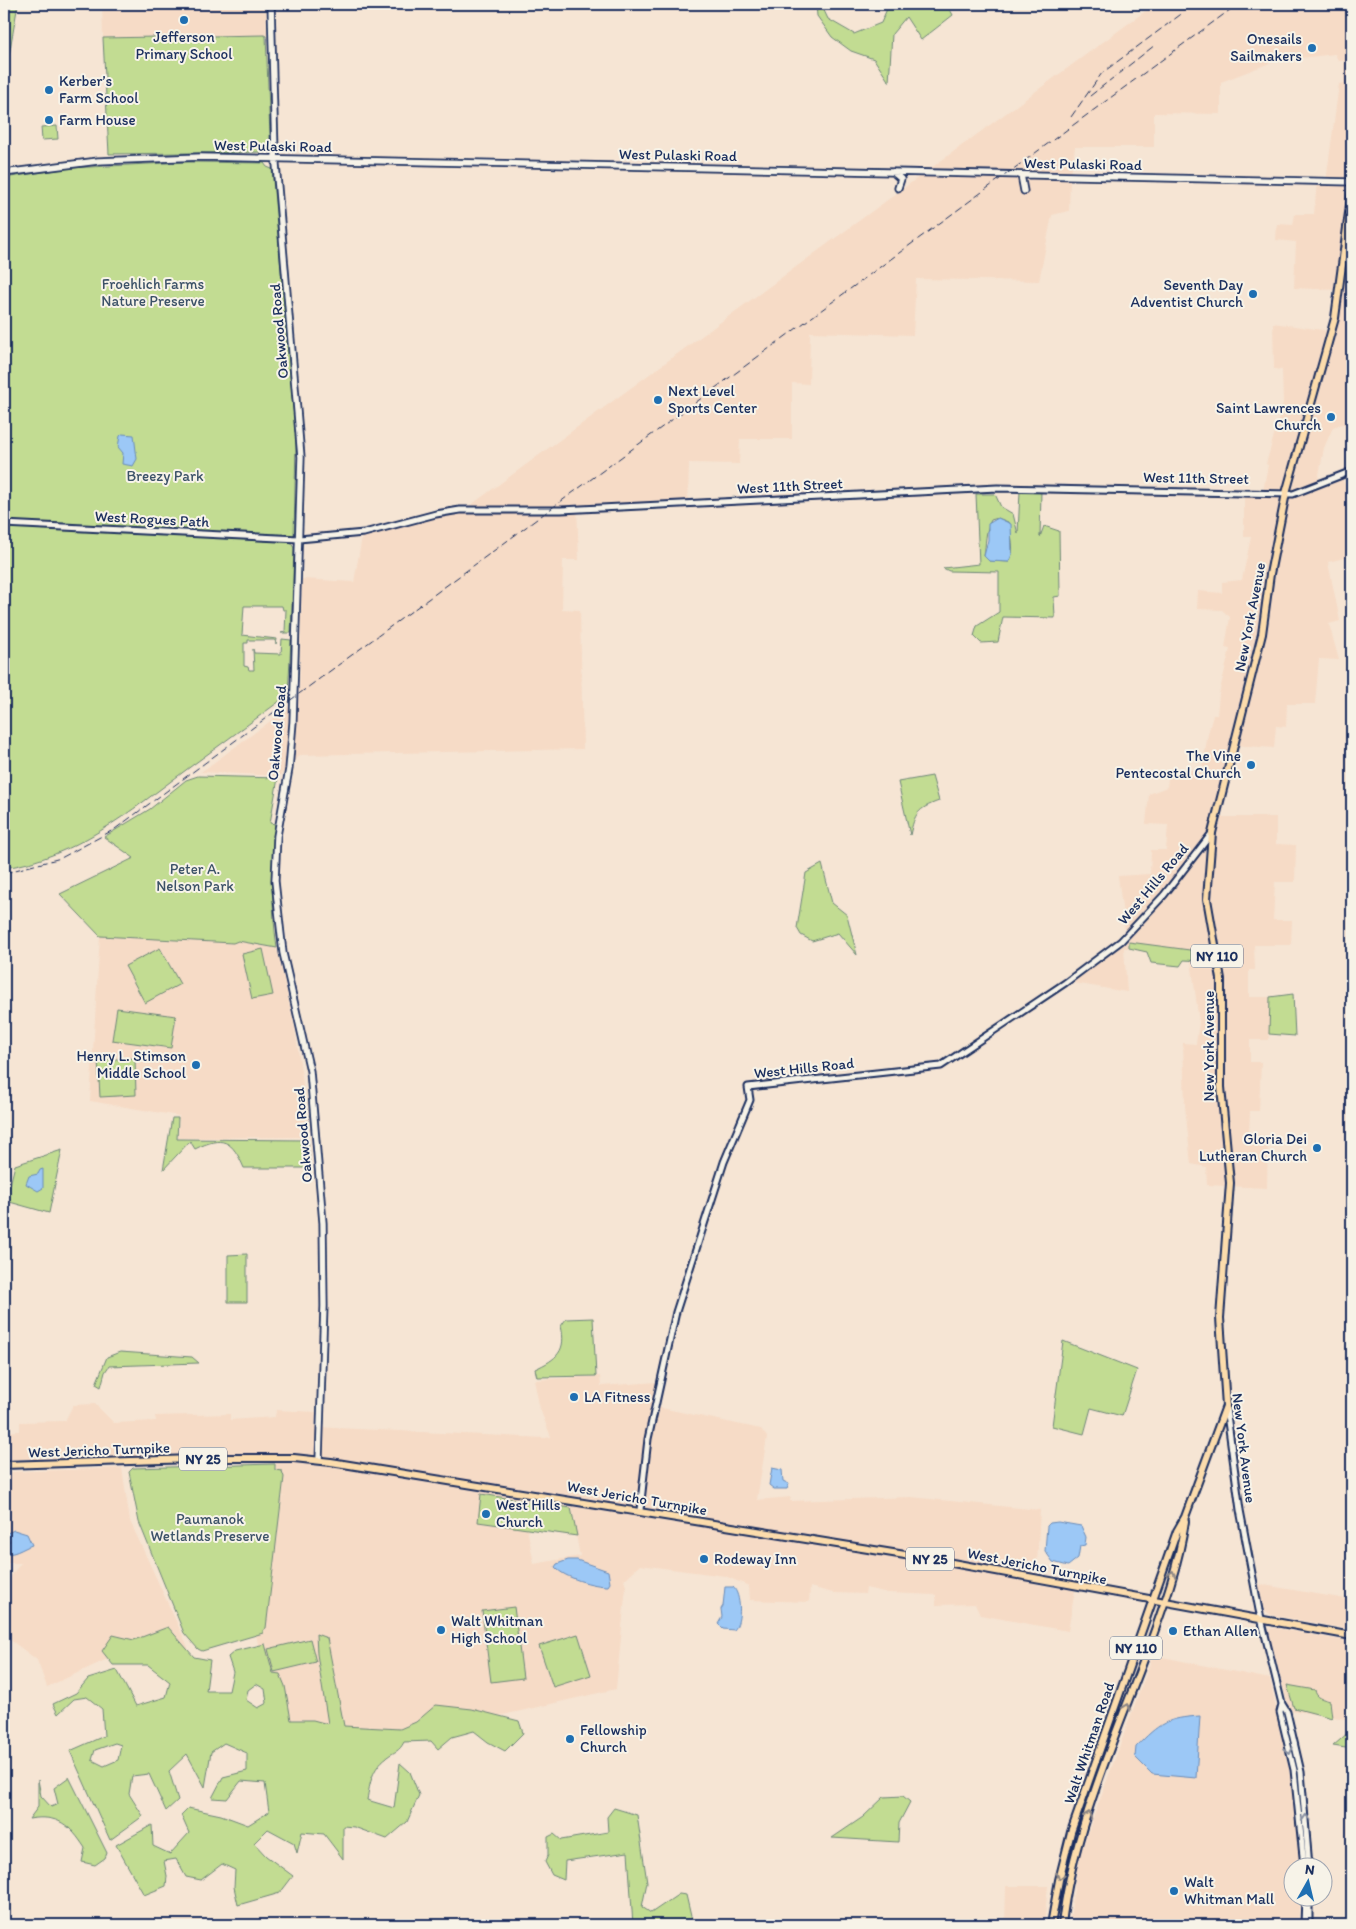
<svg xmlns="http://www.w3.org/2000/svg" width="1356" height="1929" font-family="Itim,sans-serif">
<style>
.built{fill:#f6dbc6;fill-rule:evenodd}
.green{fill:#c2dc92;stroke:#6e8678;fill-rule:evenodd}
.water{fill:#9cc8f6;stroke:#688bb9}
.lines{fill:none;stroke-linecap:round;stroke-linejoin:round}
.tertiary-casing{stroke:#1b2f5e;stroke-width:9}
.secondary-casing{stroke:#1b2f5e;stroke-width:9}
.primary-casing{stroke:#1b2f5e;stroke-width:10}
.tertiary{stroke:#f7f3e8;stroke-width:5}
.secondary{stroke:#f7f3e8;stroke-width:5.5}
.primary{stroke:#fcdcac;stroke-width:6}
.rail{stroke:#1b2f5e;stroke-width:1;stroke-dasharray:8 4;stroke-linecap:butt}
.oneway{stroke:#8c8685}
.oneway2{stroke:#8991a3}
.poi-dot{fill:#1f6fb2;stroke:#f7f3e8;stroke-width:2}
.labels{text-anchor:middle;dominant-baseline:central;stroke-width:4;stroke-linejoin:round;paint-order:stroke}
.shield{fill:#f7f3e8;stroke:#5d6a87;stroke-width:1}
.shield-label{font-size:14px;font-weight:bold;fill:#1b2f5e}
.poi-label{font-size:15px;fill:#1b2f5e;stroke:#f7f3e8;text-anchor:start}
.street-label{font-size:15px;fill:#1b2f5e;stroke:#f7f3e8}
.park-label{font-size:15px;fill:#3c5268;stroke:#f7f3e8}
</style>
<rect width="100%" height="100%" fill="#f6e5d4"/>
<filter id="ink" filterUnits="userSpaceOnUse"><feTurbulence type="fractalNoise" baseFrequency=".02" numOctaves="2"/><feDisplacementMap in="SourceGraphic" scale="10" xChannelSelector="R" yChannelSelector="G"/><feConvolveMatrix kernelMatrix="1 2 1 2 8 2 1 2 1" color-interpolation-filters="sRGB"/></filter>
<g filter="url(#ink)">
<path class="built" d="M 102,4 L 266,4 L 267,36 L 103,38 Z
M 1155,4 L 1352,4 L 1352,424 L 1342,424 L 1333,427 L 1324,448 L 1317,486 L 1341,477 L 1352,498 L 1352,532 L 1346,534 L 1352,556 L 1328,562 L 1340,621 L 1329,624 L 1339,660 L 1319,659 L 1315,704 L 1287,704 L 1286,727 L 1276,726 L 1274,748 L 1233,745 L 1215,817 L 1276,817 L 1276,844 L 1296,845 L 1295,882 L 1275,882 L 1273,920 L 1292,920 L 1291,945 L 1254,945 L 1255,970 L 1249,970 L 1249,997 L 1270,997 L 1269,1040 L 1250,1040 L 1250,1062 L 1261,1062 L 1259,1111 L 1250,1111 L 1249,1134 L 1268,1136 L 1267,1188 L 1207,1185 L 1206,1167 L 1191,1164 L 1185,1106 L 1183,1043 L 1196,1044 L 1199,1022 L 1191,960 L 1203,961 L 1129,943 L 1129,948 L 1124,948 L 1127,992 L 1068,982 L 1126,938 L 1118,876 L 1150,874 L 1151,850 L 1166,850 L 1168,825 L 1146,824 L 1149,794 L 1167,787 L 1169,772 L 1202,769 L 1208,734 L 1213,715 L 1217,715 L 1219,694 L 1230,649 L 1225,648 L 1230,617 L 1222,610 L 1197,609 L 1198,591 L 1222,593 L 1222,582 L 1242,580 L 1251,537 L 1244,537 L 1244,491 L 1263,491 L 1268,465 L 1266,464 L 1283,403 L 1282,370 L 1274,369 L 1273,323 L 1330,331 L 1338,290 L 1294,288 L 1296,242 L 1276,240 L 1277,224 L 1293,225 L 1295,214 L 1314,214 L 1317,182 L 1326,182 L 1339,84 L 1344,83 L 1344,61 L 1338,60 L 1335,54 L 1275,61 L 1221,82 L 1221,114 L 1154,113 L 1154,147 L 1075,147 L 1070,179 L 1069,211 L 1052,215 L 1039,281 L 916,279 L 913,335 L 810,332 L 809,384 L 792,383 L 792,439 L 740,439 L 739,464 L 689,463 L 688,500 L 577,506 L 579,560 L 563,560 L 562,609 L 580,610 L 583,749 L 300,755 L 280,776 L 201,772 L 299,700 L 302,579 L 354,582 L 362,537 L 445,514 L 460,513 Z
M 100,936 L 233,943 L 238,941 L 277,948 L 295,1029 L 308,1118 L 308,1137 L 178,1138 L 179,1116 L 90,1101 Z
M 600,1376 L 601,1386 L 657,1382 L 652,1406 L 761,1429 L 767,1437 L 757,1500 L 791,1497 L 790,1501 L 911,1497 L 1040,1510 L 1036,1584 L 1075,1590 L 1068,1631 L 980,1615 L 975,1604 L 936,1605 L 936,1595 L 888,1593 L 866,1588 L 865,1594 L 833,1593 L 810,1587 L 809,1602 L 750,1600 L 749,1586 L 725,1576 L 640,1565 L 624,1580 L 626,1586 L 616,1689 L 287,1765 L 255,1631 L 281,1497 L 285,1497 L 275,1495 L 276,1453 L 4,1461 L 4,1432 L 20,1431 L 20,1422 L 65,1421 L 73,1405 L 95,1404 L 114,1423 L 156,1421 L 155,1416 L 230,1414 L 230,1420 L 275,1417 L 276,1410 L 316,1412 L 315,1427 L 545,1438 L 551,1437 L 540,1409 L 534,1380 ZM 571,1508 L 580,1556 L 534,1564 L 527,1528 Z
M 122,1468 L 130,1521 L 188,1647 L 190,1690 L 175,1695 L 153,1650 L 140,1644 L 47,1687 L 37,1660 L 4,1635 L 4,1585 L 21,1563 L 4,1563 L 4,1472 Z
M 1258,1584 L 1352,1600 L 1352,1630 L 1271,1615 L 1263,1609 Z
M 1276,1628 L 1352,1642 L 1352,1720 L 1289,1710 L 1269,1633 L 1270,1629 Z
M 1153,1655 L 1270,1679 L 1289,1769 L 1297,1823 L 1299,1866 L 1294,1866 L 1294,1896 L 1300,1897 L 1298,1925 L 1069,1925 L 1075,1882 L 1081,1851 Z
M 1006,1886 L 1048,1886 L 1044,1925 L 1005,1925 Z"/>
<path class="green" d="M 9,4 L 18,4 L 9,55 L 4,55 L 4,10 Z
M 816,4 L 821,4 L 828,19 L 854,34 L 881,23 L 889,4 L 947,4 L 953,15 L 921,40 L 906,17 L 892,34 L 889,82 L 874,59 L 851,51 L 832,37 L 817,16 Z
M 264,35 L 266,36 L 270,137 L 267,150 L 262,152 L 109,154 L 103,38 Z
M 57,126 L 58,139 L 42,140 L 41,127 Z
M 187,162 L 264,163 L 267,167 L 272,169 L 296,440 L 294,536 L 4,521 L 4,178 L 70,168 Z
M 1020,491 L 1041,491 L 1040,537 L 1044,526 L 1059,531 L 1060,596 L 1054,597 L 1055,618 L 1003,617 L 998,642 L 981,643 L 974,636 L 977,626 L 999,612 L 999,572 L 949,571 L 943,568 L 979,564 L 976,494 L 995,494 L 1001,507 L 1013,514 L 1018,534 ZM 998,518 L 1008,522 C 1011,534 1016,552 1009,562 L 989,561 L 984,556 C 986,544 985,531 991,520 Z
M 4,526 L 286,542 L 291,543 L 294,548 L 291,633 L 281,633 L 285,632 L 286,610 L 283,610 L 282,606 L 244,606 L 242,635 L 277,639 L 276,644 L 275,640 L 248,640 L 248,643 L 244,643 L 244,666 L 248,667 L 249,670 L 254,670 L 253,649 L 254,653 L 281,654 L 282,639 L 291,640 L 288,695 C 254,720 220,745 186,770 C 131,811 74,858 4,868 Z
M 198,776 L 278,778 L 270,823 L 275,824 C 272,867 271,906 277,948 L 238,941 L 233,943 L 100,936 L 60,894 L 134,858 L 104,837 L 150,809 L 186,780 Z
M 932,776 L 939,801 C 917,809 915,813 910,835 L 898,782 Z
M 822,864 L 832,903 L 847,915 L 857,955 L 838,933 L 812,941 L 801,935 L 797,928 L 806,873 Z
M 1129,942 L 1205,952 L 1203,961 L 1184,960 L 1180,966 L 1151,963 L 1147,952 L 1129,948 Z
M 160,948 L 180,984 L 145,1003 L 125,966 Z
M 263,949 L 273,995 L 252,999 L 242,954 Z
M 1293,994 L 1295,1036 L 1269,1034 L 1270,997 Z
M 117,1008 L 176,1016 L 171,1048 L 112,1040 Z
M 135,1058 L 136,1095 L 100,1097 L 98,1060 Z
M 172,1118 L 178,1118 L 177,1139 L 308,1140 L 310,1168 L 244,1168 C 232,1140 223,1135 195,1149 L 190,1141 L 163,1170 Z
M 62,1150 L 49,1213 L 6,1201 L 15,1165 Z
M 247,1254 L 247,1302 L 228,1302 L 228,1255 Z
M 593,1318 L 596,1376 L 537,1377 L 535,1369 C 557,1359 567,1351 561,1326 L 566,1319 Z
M 1063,1341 L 1137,1370 L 1122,1416 L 1091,1408 L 1084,1434 L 1052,1426 Z
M 120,1352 L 192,1357 L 199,1363 L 109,1366 L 105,1372 L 101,1387 L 96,1384 L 107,1357 Z
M 275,1464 L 275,1470 L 282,1471 L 284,1477 L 266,1628 L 263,1630 L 263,1633 L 202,1651 L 198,1649 L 184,1633 L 139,1522 L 129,1472 L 133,1468 Z
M 481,1494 L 571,1508 L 577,1536 L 478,1522 Z
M 514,1607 L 523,1678 L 491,1682 L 482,1611 Z
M 168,1627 L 194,1657 L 210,1660 L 206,1691 L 229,1691 L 233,1672 L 228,1657 L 235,1651 L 265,1644 L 273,1673 L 280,1674 L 285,1686 L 291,1720 L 313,1720 L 328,1724 L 317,1654 L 316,1634 L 327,1638 L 344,1726 L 400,1729 L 416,1722 L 436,1705 L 472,1709 L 519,1721 L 523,1733 L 505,1751 L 488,1742 L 474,1731 L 452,1737 L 438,1749 L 431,1741 L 404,1742 C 399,1752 395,1751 387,1757 C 372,1768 370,1783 367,1800 L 394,1808 L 400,1763 L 410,1772 L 419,1795 L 407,1822 L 387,1839 L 354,1827 L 343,1826 L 343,1859 L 324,1834 L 302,1832 L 297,1853 L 294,1843 L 268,1829 L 254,1843 L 266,1856 L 293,1876 L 280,1893 L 238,1905 L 234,1887 L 235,1870 L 222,1864 L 201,1880 L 186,1877 L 176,1859 L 164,1861 L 167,1876 L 166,1886 L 144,1895 L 116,1845 L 152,1825 L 153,1846 L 170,1854 L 189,1833 L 181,1815 L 188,1808 L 221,1815 L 248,1825 L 269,1812 L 265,1783 L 241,1781 L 227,1799 L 212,1798 L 223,1777 L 247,1771 L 247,1753 L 224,1743 L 211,1752 L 205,1787 L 187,1754 L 169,1771 L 178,1800 L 166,1811 L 149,1774 L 132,1776 L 129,1794 L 143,1816 L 110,1840 L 70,1751 L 104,1736 L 102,1709 L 87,1697 L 74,1699 L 58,1714 L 53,1704 L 76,1693 L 88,1679 L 117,1670 L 136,1706 L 166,1697 L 170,1682 L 148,1665 L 113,1665 L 102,1651 L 113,1635 L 134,1640 ZM 256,1684 L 265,1689 L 267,1703 L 258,1708 L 246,1700 L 248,1690 ZM 115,1743 L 121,1745 L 118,1760 L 104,1766 L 92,1760 L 95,1750 Z
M 578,1634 L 591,1675 L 553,1687 L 539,1646 Z
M 310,1639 L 316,1662 L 274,1672 L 268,1649 Z
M 1287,1685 L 1315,1690 C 1316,1698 1323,1699 1330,1701 L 1332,1718 L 1294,1708 Z
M 1352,1726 L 1352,1749 L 1333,1746 L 1349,1732 Z
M 69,1777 L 107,1853 L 105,1858 L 95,1865 L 82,1862 L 85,1848 C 70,1825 58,1814 29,1819 L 38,1807 L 38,1780 L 41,1796 L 51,1807 L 58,1804 L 54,1788 Z
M 903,1796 L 910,1802 L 899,1823 L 898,1842 L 832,1838 L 863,1817 L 884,1797 Z
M 614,1808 L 637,1815 L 647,1882 L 642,1907 L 651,1913 L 679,1894 L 686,1895 L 693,1925 L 633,1925 L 628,1852 L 565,1861 L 564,1880 L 552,1875 L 545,1862 L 548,1855 L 548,1837 L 554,1834 L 561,1840 L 608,1832 L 607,1817 Z"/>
<path class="water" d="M 122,434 L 134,435 L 137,459 L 133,466 L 122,464 L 123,453 L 118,447 L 120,436 Z
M 998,518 L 1011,524 L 1012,554 L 1009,562 L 989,561 L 984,556 L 988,540 L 988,524 Z
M 43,1169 L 43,1188 L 38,1191 L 26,1184 L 29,1176 L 38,1174 L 40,1170 Z
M 772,1468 L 782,1470 L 783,1481 L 789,1484 L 787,1489 L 774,1489 L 769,1485 Z
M 1058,1522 L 1081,1526 L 1086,1537 L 1085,1545 L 1080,1546 L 1078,1558 L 1068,1566 L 1053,1562 L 1045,1551 L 1047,1526 L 1050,1523 Z
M 14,1530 L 27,1534 L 32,1545 C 23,1548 12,1557 4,1552 L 4,1547 L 10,1541 L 5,1534 Z
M 568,1560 L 577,1560 L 608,1571 L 610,1583 L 608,1586 C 594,1586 564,1578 555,1567 L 557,1564 Z
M 725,1587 L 733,1587 C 741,1594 742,1622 734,1630 L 723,1629 L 718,1624 L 722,1617 L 721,1609 L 723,1606 Z
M 1200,1716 L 1196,1778 L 1152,1774 L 1135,1757 L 1136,1747 C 1159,1723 1167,1718 1200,1716 Z"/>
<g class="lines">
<defs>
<path id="tertiary" d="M 4,524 L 299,539 L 364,533 L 436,514 L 460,510 L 561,510 L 997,488 L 1293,494 L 1352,471
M 1226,1407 L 1240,1510 L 1259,1610 L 1282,1704 L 1280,1712 L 1294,1770 L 1304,1866
M 640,1510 L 648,1439 L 676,1312 L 724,1162 L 750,1100 L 748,1087 L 941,1066 L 1065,983 L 1121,941 L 1164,895 L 1212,833
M 1282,1704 L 1287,1712 L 1301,1772 L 1309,1866
M 1304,1925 L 1305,1896
M 1309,1925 L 1309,1896"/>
<path id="secondary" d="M 271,4 L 275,152 L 301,457 L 293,722 L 289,769 L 277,836 L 275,881 L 283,953 L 310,1071 L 323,1223 L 324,1306 L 319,1460
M 893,172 L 901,179 L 898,188
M 4,173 L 98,161 L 201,157 L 1352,182
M 1021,175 L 1024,191"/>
<path id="primary" d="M 4,1465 L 225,1458 L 294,1458 L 331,1462 L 936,1560 L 1352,1636
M 1051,1925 L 1059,1880 L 1071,1832 L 1177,1531 L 1185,1517 L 1226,1406 L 1220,1318 L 1230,1183 L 1221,1087 L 1221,979 L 1207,899 L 1212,833 L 1262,634 L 1270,574 L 1286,493 L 1335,318 L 1352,190
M 1062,1925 C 1072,1833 1116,1735 1148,1649 C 1163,1608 1179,1565 1185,1521"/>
</defs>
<use href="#tertiary" class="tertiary-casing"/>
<use href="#secondary" class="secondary-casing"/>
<use href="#primary" class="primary-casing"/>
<use href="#tertiary" class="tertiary"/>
<use href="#secondary" class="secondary"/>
<use href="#primary" class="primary"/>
<path class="rail" d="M 1090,96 L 1155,45
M 1071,117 L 1102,73 L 1184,12
M 4,873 L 61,858 L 115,829 L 1238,4"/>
</g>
<defs><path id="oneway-chevron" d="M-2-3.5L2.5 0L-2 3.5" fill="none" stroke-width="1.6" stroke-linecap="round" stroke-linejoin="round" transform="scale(1.25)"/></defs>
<g class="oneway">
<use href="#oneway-chevron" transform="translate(1172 1574) rotate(-76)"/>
<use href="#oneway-chevron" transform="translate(1127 1707) rotate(-70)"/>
<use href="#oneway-chevron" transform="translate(1088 1815) rotate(-71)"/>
<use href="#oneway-chevron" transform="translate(1060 1876) rotate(103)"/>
</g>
<g class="oneway2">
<use href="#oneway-chevron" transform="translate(1289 1751) rotate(77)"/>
<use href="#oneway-chevron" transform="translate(1306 1818) rotate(-94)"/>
</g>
</g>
<g class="poi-dot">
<circle cx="184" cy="20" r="5"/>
<circle cx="1312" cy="48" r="5"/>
<circle cx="49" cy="90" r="5"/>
<circle cx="49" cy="120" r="5"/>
<circle cx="1253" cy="294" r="5"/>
<circle cx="658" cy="400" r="5"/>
<circle cx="1331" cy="417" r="5"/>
<circle cx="1251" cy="765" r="5"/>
<circle cx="196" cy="1065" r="5"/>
<circle cx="1317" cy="1148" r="5"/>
<circle cx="574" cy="1397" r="5"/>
<circle cx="486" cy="1514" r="5"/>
<circle cx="704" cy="1559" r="5"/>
<circle cx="441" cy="1630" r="5"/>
<circle cx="1173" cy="1631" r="5"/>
<circle cx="570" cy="1739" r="5"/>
<circle cx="1174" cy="1891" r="5"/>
</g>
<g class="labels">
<g class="shield">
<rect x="1191" y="944.5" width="52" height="23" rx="4"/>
<rect x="179" y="1447.5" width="48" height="23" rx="4"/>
<rect x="906" y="1547.5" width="48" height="23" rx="4"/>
<rect x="1110" y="1636.5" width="52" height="23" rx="4"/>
</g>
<g class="shield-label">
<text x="1217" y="956">NY 110</text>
<text x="203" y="1459">NY 25</text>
<text x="930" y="1559">NY 25</text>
<text x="1136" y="1648">NY 110</text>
</g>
<g class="poi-label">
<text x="184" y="37" text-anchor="middle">Jefferson<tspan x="184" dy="17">Primary School</tspan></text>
<text x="1302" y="39" text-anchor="end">Onesails<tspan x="1302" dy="17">Sailmakers</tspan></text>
<text x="59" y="81">Kerber’s<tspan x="59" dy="17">Farm School</tspan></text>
<text x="59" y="120">Farm House</text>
<text x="1243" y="285" text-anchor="end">Seventh Day<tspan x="1243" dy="17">Adventist Church</tspan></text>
<text x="668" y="391">Next Level<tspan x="668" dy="17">Sports Center</tspan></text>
<text x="1321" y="408" text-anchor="end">Saint Lawrences<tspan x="1321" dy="17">Church</tspan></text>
<text x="1241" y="756" text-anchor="end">The Vine<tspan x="1241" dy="17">Pentecostal Church</tspan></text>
<text x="186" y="1056" text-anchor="end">Henry L. Stimson<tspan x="186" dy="17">Middle School</tspan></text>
<text x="1307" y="1139" text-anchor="end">Gloria Dei<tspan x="1307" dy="17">Lutheran Church</tspan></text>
<text x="584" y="1397">LA Fitness</text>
<text x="496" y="1505">West Hills<tspan x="496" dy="17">Church</tspan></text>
<text x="714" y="1559">Rodeway Inn</text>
<text x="451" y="1621">Walt Whitman<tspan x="451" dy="17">High School</tspan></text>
<text x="1183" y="1631">Ethan Allen</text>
<text x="580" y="1730">Fellowship<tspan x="580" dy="17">Church</tspan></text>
<text x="1184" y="1882">Walt<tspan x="1184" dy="17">Whitman Mall</tspan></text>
</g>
<g class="street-label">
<text transform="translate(273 146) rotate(1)">West Pulaski Road</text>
<text transform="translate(678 155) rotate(1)">West Pulaski Road</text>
<text transform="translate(1083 164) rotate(1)">West Pulaski Road</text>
<text transform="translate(279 331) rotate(-95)">Oakwood Road</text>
<text transform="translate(1196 478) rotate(1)">West 11th Street</text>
<text transform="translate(790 486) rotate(-3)">West 11th Street</text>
<text transform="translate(152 519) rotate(3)">West Rogues Path</text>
<text transform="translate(1250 617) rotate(-79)">New York Avenue</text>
<text transform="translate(277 733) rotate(-85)">Oakwood Road</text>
<text transform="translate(1153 884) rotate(-50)">West Hills Road</text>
<text transform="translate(1209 1046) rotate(-90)">New York Avenue</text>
<text transform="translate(804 1068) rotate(-6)">West Hills Road</text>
<text transform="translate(303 1135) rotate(-95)">Oakwood Road</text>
<text transform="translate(1244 1448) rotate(83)">New York Avenue</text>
<text transform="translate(99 1450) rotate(-2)">West Jericho Turnpike</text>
<text transform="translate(637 1498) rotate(10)">West Jericho Turnpike</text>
<text transform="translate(1037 1566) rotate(11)">West Jericho Turnpike</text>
<text transform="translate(1089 1743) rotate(-71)">Walt Whitman Road</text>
</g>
<g class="park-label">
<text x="153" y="284">Froehlich Farms<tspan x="153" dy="17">Nature Preserve</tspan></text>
<text x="165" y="476">Breezy Park</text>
<text x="195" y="869">Peter A.<tspan x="195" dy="17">Nelson Park</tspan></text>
<text x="210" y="1519">Paumanok<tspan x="210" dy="17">Wetlands Preserve</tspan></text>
</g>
</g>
<rect width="1356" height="1929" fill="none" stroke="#f7f3e8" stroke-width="20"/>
<rect x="10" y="10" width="1336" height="1909" fill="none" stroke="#1b2f5e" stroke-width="2" filter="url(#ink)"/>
<g transform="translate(1308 1882) rotate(8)"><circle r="24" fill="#f7f3e8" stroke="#9fa5b1"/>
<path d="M0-4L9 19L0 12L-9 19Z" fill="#1f6fb2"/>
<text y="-8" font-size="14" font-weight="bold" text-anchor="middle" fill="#1b2f5e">N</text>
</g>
</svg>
